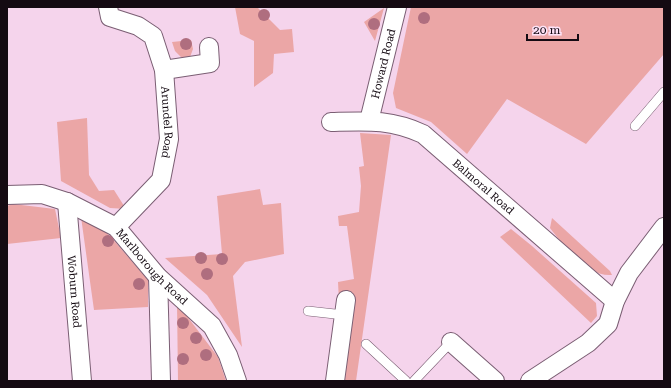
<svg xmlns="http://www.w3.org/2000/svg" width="671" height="388" font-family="'Roboto Serif',serif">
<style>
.green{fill:#eba6a6}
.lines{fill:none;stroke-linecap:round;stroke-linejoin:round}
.lane-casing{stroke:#7a5e73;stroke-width:10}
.street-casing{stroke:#7a5e73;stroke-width:20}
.lane{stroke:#fff;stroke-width:9}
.street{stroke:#fff;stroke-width:18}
.tree{fill:#af6e7f}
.labels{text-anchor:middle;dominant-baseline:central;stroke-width:4;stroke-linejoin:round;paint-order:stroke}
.street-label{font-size:11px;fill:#140a12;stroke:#fee3f7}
</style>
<rect width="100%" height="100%" fill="#f5d4ec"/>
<path class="green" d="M 235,7 L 257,7 L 280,30 L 292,29 L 294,52 L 274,54 L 273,73 L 254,87 L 254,41 L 240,34 Z
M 411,7 L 664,7 L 664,54 L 586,144 L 507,99 L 467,154 L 431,122 L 396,108 L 393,93 Z
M 384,8 L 375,41 L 364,22 Z
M 191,40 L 193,49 L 190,57 L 181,57 L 175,51 L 172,42 Z
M 87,118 L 89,175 L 99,191 L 114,190 L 126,209 L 110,208 L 61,181 L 57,122 Z
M 360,133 L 391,135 L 356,381 L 343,381 L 338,282 L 354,279 L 347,226 L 339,226 L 338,216 L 359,212 L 361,186 L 359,167 L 364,166 Z
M 260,189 L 263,205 L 281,203 L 284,254 L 245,262 L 233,276 L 242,347 L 207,295 L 165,258 L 222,254 L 217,196 Z
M 13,204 L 55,209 L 61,238 L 7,244 L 7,206 Z
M 81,217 L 98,225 L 111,237 L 148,280 L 148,307 L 94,310 Z
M 552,218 L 610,271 L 612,275 C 587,277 564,246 550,228 Z
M 511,229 L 532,246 L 596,303 L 597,316 L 591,323 L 500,237 Z
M 177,303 L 218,357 L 226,381 L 178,381 Z"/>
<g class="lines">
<defs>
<path id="lane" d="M 635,126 L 664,92
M 308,311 L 344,315
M 366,344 L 406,381
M 414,381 L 451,342"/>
<g id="street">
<path id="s1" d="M 108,7 L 110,17 L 138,26 L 153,36 L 164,70 L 169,139 L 161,180 L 116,227"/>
<path d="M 164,70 L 210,63 L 209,47"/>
<path id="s2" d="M 369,121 L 397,7"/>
<path id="s3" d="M 331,122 C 367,121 390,119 423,134 L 615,301"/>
<path id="s4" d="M 7,195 L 42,194 L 67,202 L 116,227 L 158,277 L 212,326 L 228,355 L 237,381"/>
<path id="s5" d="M 67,202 L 82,381"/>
<path d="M 158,277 L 161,381"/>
<path d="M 451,342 L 495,381"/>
<path d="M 335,381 L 346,300"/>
<path d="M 530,381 L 588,343 L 608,324 L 615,301 L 629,273 L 664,227"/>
</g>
</defs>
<use href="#lane" class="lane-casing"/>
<use href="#street" class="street-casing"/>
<use href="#lane" class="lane"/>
<use href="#street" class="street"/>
</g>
<g class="tree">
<circle cx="264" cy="15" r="6"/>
<circle cx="424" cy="18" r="6"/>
<circle cx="374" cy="24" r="6"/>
<circle cx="186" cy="44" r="6"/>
<circle cx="108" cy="241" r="6"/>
<circle cx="201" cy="258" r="6"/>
<circle cx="222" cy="259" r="6"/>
<circle cx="207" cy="274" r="6"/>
<circle cx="139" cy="284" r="6"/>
<circle cx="183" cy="323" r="6"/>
<circle cx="196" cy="338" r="6"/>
<circle cx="206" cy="355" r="6"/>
<circle cx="183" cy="359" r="6"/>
</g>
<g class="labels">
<g class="street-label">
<text stroke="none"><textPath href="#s2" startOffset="59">Howard Road</textPath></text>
<text stroke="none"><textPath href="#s1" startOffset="146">Arundel Road</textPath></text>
<text stroke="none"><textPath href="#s3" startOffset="174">Balmoral Road</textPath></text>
<text stroke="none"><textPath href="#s4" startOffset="170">Marlborough Road</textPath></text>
<text stroke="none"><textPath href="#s5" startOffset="90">Woburn Road</textPath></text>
</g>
</g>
<rect width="671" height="388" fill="none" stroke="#140a12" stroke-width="16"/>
<path d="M527 34v6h51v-6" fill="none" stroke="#140a12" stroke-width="2"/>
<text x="533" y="34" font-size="12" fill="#140a12" stroke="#fee3f7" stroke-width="3" paint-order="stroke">20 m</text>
</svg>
